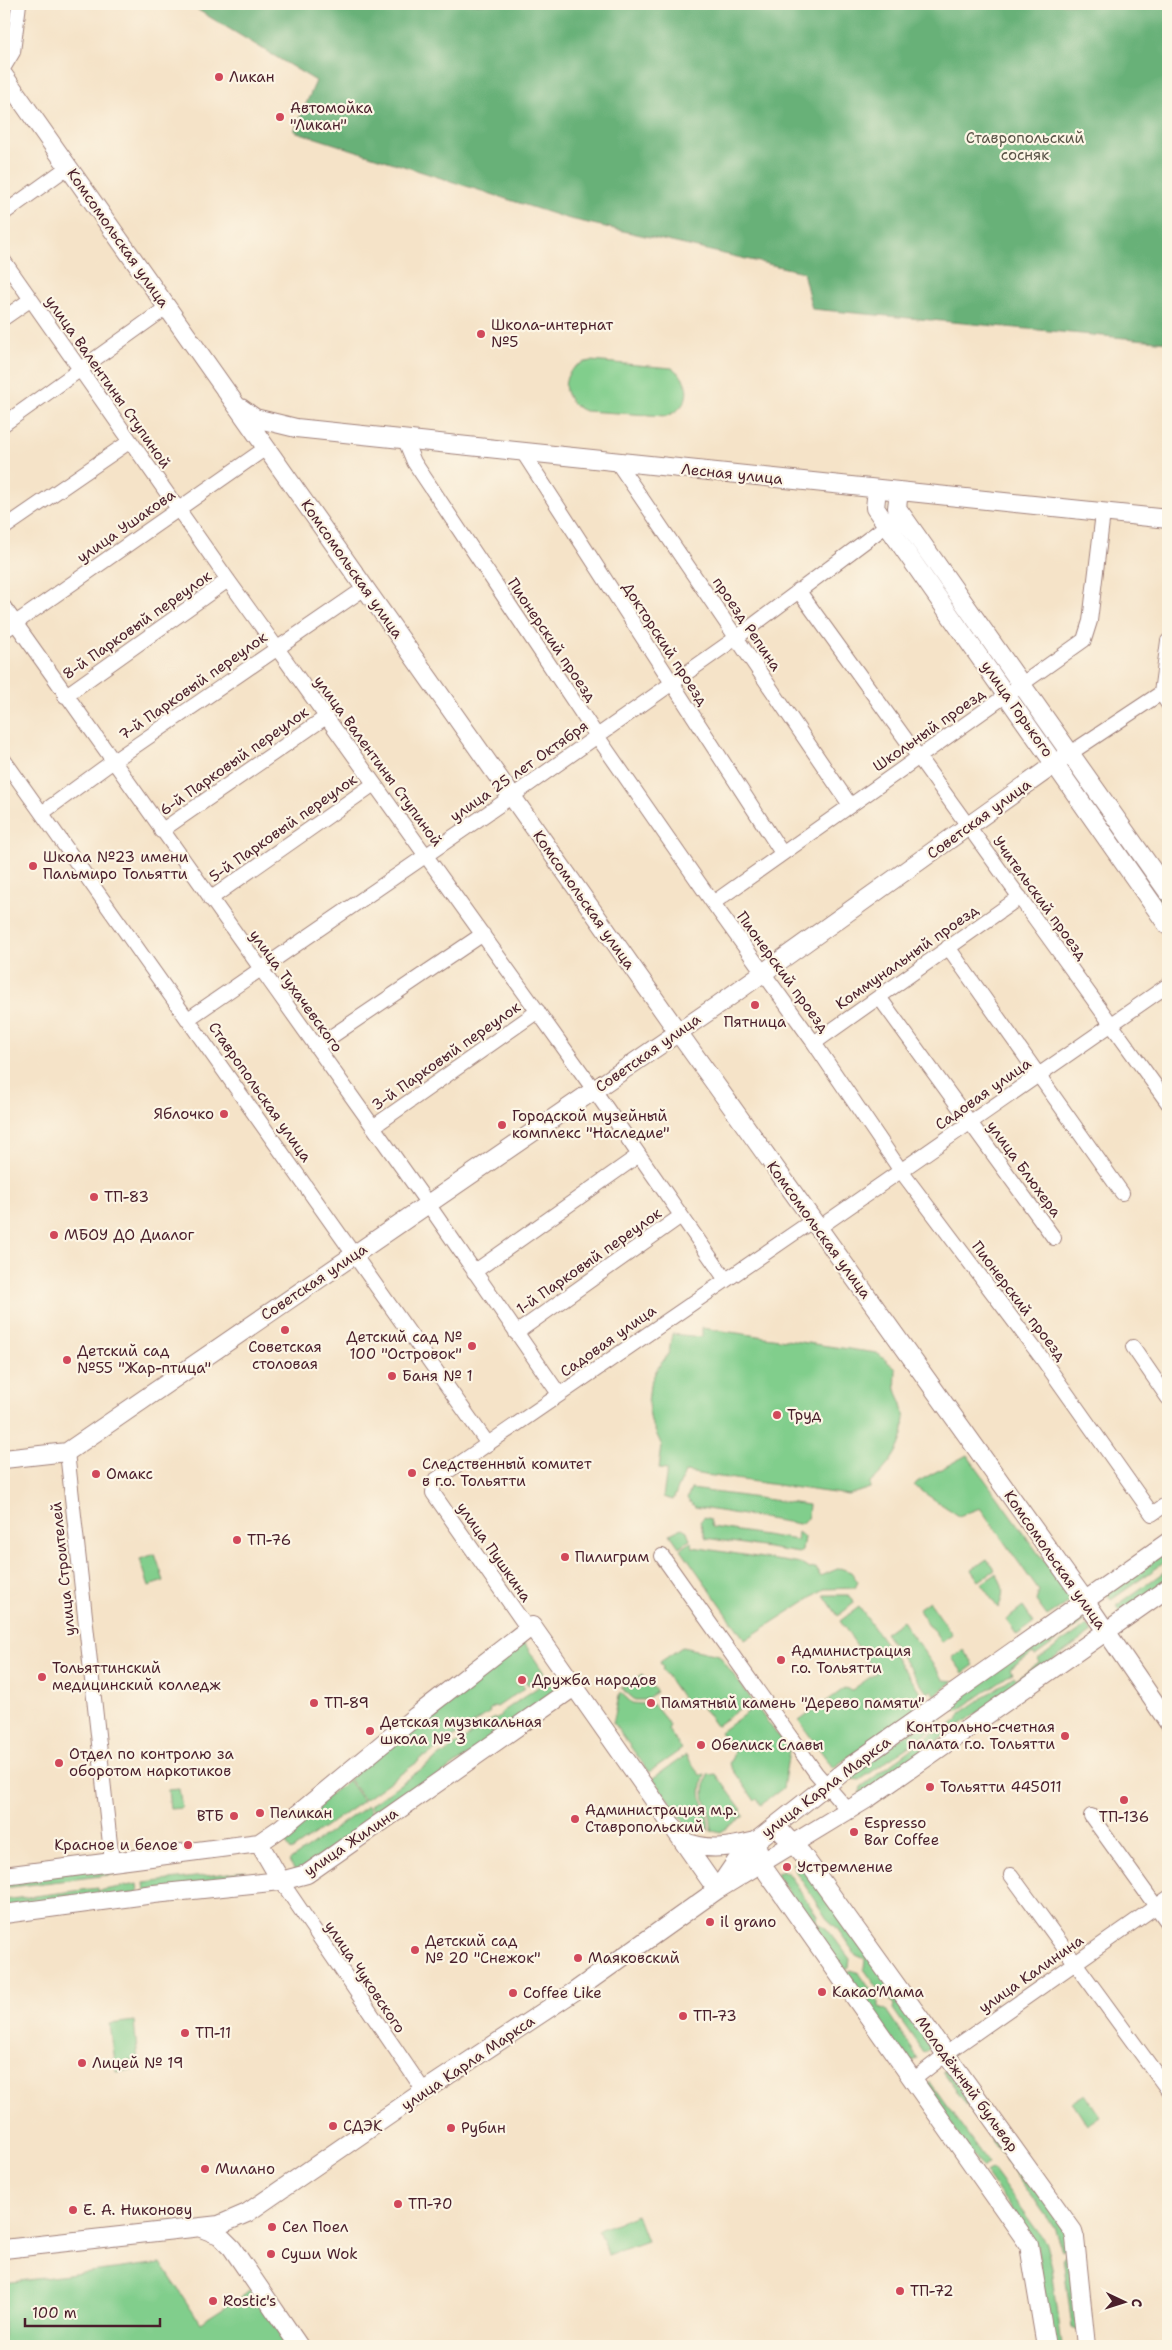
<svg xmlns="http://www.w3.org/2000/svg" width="1172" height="2350" font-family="'Shantell Sans',sans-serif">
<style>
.green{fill:#81ce8c;stroke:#66765c}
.forest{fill:#68b178;stroke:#596852}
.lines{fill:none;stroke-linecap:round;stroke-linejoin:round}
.minor-casing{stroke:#a0817a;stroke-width:16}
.major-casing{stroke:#a0817a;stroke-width:20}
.minor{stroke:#fff;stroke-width:14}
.major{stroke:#fff;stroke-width:18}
.poi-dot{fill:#d1495b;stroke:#fcf5e5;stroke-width:2}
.labels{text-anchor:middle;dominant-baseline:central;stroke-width:4.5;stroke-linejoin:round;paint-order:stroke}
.poi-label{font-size:15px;fill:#4a1f2b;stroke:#fcf5e5;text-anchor:start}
.park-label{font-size:15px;fill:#5a5448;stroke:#fcf5e5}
.street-label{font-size:15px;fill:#4a1f2b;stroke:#fcf5e5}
</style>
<rect width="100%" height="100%" fill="#fcf5e5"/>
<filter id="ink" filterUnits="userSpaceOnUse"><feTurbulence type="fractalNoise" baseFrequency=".02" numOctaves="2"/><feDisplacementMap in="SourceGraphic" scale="10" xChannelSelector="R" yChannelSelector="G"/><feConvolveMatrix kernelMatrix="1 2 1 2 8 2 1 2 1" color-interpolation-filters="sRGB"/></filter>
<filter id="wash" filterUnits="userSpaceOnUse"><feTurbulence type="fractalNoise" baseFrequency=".0096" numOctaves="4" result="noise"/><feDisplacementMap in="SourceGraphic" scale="20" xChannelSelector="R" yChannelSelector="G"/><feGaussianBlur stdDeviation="1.12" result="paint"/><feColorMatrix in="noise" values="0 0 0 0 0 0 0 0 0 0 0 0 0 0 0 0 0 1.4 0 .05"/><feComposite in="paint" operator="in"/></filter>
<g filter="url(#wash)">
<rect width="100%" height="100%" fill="#f5e3c8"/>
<path class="green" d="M 591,361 L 672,368 C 694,382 691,408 666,416 L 585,411 C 556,399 560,365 591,361 Z
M 1066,760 L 1168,900 L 1168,913 L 1064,766 Z
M 702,1328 L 877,1353 L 896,1369 C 896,1375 895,1383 896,1389 C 897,1395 902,1401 903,1408 C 910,1438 892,1464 870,1483 L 870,1488 L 848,1495 L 685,1472 L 673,1500 L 663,1497 L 667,1470 L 659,1469 L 662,1446 L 651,1422 L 648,1404 L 650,1384 L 657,1369 L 669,1353 L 672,1334 L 702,1337 Z
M 967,1455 L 1072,1600 L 1047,1616 L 1036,1601 L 1039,1591 L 980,1508 L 959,1516 L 914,1486 L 917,1482 Z
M 691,1489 L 809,1505 C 808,1514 809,1522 799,1524 L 695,1507 L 687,1499 Z
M 704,1517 L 710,1519 L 712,1527 L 797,1540 L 798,1532 L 804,1537 L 802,1551 L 799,1553 L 706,1538 L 700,1522 Z
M 682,1528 L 687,1531 L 690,1540 L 679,1547 L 670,1534 Z
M 691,1542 L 693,1547 L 801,1564 L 809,1569 L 816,1568 L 820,1576 L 840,1568 L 851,1572 L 858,1582 L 855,1588 L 824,1589 L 745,1640 L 681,1549 Z
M 1168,1547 L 1168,1560 L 1111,1600 L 1105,1592 Z
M 155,1554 L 164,1581 L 149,1586 L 140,1559 Z
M 987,1559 L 995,1570 L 979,1581 L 971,1570 Z
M 1168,1569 L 1168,1581 L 1122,1614 L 1116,1606 Z
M 996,1574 C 1004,1585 1005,1595 998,1608 L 981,1584 Z
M 824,1595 L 848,1595 L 853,1599 L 854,1603 L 838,1616 Z
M 929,1601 L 952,1634 L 941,1642 L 918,1609 Z
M 859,1607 L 924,1697 L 919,1701 L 919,1708 L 833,1768 L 799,1721 L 845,1688 L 852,1690 L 876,1673 L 840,1621 Z
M 1023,1607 L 1034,1623 L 1017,1635 L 1006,1620 Z
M 1079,1613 L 1084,1621 L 1035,1656 L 1033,1653 L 1010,1669 L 1012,1673 L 959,1710 L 953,1710 L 945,1715 L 941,1710 Z
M 902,1621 L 944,1680 L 954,1681 L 935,1695 L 932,1690 L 927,1693 L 885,1633 Z
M 1087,1625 L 1092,1632 L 859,1796 L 861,1787 L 933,1733 L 939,1733 L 958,1720 L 961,1713 L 1014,1676 L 1017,1679 L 1039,1663 L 1037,1660 Z
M 521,1638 L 544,1673 L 528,1685 L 525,1681 L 528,1678 L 525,1673 L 514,1680 L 518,1685 L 522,1683 L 525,1688 L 497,1707 L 495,1706 L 489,1710 L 490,1712 L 425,1757 L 424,1756 L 418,1760 L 419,1761 L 364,1800 L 349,1779 Z
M 682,1647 L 719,1655 L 752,1700 L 716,1726 L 701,1706 L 688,1706 L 662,1669 L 663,1668 L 660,1662 Z
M 963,1650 L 974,1665 L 963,1673 L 952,1658 Z
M 642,1674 L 657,1692 L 644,1700 L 635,1700 L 621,1688 Z
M 548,1680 L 558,1692 L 385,1814 L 372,1810 L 369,1806 L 494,1718 L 495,1720 L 502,1715 L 501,1713 Z
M 620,1692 L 632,1703 L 654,1705 L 670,1725 L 668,1730 L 682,1749 L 649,1772 L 613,1723 Z
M 756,1706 L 789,1751 L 783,1788 L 761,1805 L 757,1799 L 755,1801 L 729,1764 L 734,1752 L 720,1732 Z
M 939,1712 L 942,1717 L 935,1723 L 932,1730 L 860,1780 L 850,1779 L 858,1768 Z
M 686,1755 L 700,1775 L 705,1775 C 694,1803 711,1806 708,1830 L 686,1825 L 653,1778 Z
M 716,1774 L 742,1810 L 740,1811 L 744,1816 L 721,1832 L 711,1830 C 713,1804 697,1804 708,1775 Z
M 348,1780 L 363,1801 L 291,1851 L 283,1839 L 277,1842 L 277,1840 Z
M 179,1789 L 182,1808 L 170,1809 L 168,1790 Z
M 367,1806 L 371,1812 L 383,1815 L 296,1872 L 289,1861 Z
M 799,1859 L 934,2046 L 924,2053 L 893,2009 L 894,2004 L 891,2002 L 891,1997 L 884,1997 L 864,1969 L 865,1959 L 856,1955 L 836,1927 L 827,1919 L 794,1869 L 793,1863 Z
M 132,1864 L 132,1872 L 4,1888 L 4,1880 Z
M 782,1870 L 789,1874 L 817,1916 L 818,1923 L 827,1929 L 850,1959 L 849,1967 L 843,1971 L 776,1874 Z
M 246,1871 L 247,1879 L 145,1891 L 144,1883 Z
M 137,1884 L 138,1893 L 4,1909 L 4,1900 L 98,1888 L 98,1891 Z
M 851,1970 L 859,1973 L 879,2002 L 879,2007 L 886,2010 L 918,2058 L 909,2064 L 845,1974 Z
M 134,2021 L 138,2060 L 115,2063 L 110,2024 Z
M 139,2061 L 140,2069 L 116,2072 L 116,2064 Z
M 949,2068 L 1007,2149 L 1001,2153 L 943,2072 Z
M 930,2082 L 988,2163 L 982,2168 L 924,2086 Z
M 1085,2094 L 1100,2116 L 1087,2125 L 1072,2102 Z
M 1011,2155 L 1061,2223 L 1069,2245 L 1062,2250 L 1054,2227 L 1005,2159 Z
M 992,2169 L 1046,2243 L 1052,2267 L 1062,2346 L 1053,2346 L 1037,2246 L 986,2173 Z
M 637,2215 L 647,2241 L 608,2255 L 598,2230 Z
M 1069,2251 L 1079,2330 L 1072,2327 L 1063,2257 Z
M 161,2263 L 200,2323 L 251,2290 L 289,2346 L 4,2346 L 4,2283 Z"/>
<path class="forest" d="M 188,4 L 1168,4 L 1168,342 L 812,309 L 803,272 L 566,218 L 294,131 L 316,81 Z"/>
</g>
<g filter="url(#ink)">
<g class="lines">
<defs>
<path id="minor" d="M 4,67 L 13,52 L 19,4
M 4,213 L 68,167
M 4,261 L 228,580 L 594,1090 L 726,1280
M 4,318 L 30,300
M 4,424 L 166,308
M 404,438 L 414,462 L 597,736 L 713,903 L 814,1043 L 901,1171 L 1041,1357 L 1152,1514 L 1168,1503
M 522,451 L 782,853
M 617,462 L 850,805
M 4,528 L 129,442
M 798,590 L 1168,1103
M 4,607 L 428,1204 L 559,1394
M 4,631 L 266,448
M 1161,693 L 1168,704
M 65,696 L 228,580
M 1069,754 L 1161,693 L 1168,641
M 4,760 L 488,1444
M 42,813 L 112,762 L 365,588
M 161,831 L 326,717
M 210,899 L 374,784
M 713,903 L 1084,640 L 1090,621 L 1103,513
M 948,947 L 1122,1193
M 879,997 L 1054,1238
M 188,1019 L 511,797 L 736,638 L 887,525
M 814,1043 L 1020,897
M 316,1047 L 483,934
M 373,1127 L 538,1011
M 817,1229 L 1168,985
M 474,1272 L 639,1155
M 516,1333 L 681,1216
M 1133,1347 L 1168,1398
M 67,1452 L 112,1862
M 662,1556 L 816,1773 L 848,1810
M 528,1629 L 433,1493 L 434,1481 L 812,1221
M 1091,1816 L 1168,1923
M 1011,1875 L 1168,2090
M 281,1881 L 424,2091
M 913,2080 L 954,2048 L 1168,1898"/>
<path id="major" d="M 4,76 L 678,1032 L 1082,1596 L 1168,1722
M 241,408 L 255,418 L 296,428 L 1168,519
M 877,489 L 875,508 L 1168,926
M 899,491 L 897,508 L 1168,892
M 4,1459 L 67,1452 L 718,1005 L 1069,754
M 776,1826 L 802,1854 L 1073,2231 L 1075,2238 L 1086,2346
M 683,1841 C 708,1852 731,1847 756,1841 L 761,1864 L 1029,2245 L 1046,2346
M 259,1843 L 281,1881
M 4,1876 L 259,1843 L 281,1828 L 416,1716 L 532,1626 L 717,1890
M 720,1885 L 735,1863 L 756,1841 L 852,1765 L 1168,1542
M 4,1914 L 154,1894 L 281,1881 L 307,1874 L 574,1687
M 201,2228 L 219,2235 L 232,2248 L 299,2346
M 4,2249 L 219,2225 L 247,2213 L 424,2091 L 575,1991 L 717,1890 L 870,1797 L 1168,1588"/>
</defs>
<use href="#minor" class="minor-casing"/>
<use href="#major" class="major-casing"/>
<use href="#minor" class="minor"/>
<use href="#major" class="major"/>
</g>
</g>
<g class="poi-dot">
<circle cx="219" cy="77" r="5"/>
<circle cx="280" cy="117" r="5"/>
<circle cx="481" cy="334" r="5"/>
<circle cx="33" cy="866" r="5"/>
<circle cx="755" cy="1005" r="5"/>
<circle cx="224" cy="1114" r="5"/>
<circle cx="502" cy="1125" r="5"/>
<circle cx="94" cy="1197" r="5"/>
<circle cx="54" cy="1235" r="5"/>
<circle cx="285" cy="1330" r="5"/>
<circle cx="472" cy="1346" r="5"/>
<circle cx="67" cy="1360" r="5"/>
<circle cx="392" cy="1376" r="5"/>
<circle cx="777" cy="1415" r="5"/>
<circle cx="412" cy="1473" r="5"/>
<circle cx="96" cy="1474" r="5"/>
<circle cx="237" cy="1540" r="5"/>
<circle cx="565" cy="1557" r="5"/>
<circle cx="781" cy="1660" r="5"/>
<circle cx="42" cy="1677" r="5"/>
<circle cx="522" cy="1680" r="5"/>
<circle cx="314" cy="1703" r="5"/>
<circle cx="651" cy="1703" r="5"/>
<circle cx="370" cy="1731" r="5"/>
<circle cx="1065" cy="1736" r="5"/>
<circle cx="701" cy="1745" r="5"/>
<circle cx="59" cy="1763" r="5"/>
<circle cx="930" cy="1787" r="5"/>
<circle cx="1124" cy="1800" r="5"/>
<circle cx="260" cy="1813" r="5"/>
<circle cx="234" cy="1816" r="5"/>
<circle cx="575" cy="1819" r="5"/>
<circle cx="854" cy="1832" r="5"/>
<circle cx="188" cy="1845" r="5"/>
<circle cx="787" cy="1867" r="5"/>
<circle cx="710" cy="1922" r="5"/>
<circle cx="415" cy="1950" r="5"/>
<circle cx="578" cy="1958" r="5"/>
<circle cx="822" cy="1992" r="5"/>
<circle cx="513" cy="1993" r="5"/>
<circle cx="683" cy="2016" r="5"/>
<circle cx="185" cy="2033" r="5"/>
<circle cx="82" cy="2063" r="5"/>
<circle cx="333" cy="2126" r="5"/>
<circle cx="451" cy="2128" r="5"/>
<circle cx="205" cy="2169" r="5"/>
<circle cx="398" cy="2204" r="5"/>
<circle cx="73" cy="2210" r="5"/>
<circle cx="272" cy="2227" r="5"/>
<circle cx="271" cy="2254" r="5"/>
<circle cx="900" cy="2291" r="5"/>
<circle cx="213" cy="2301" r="5"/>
</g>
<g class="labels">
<g class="poi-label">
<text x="229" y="77">Ликан</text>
<text x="290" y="108">Автомойка<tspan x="290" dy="17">"Ликан"</tspan></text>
<text x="491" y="325">Школа-интернат<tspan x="491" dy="17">№5</tspan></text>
<text x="43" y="857">Школа №23 имени<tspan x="43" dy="17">Пальмиро Тольятти</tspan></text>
<text x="755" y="1022" text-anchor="middle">Пятница</text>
<text x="214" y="1114" text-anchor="end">Яблочко</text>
<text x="512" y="1116">Городской музейный<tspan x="512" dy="17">комплекс "Наследие"</tspan></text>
<text x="104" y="1197">ТП-83</text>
<text x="64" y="1235">МБОУ ДО Диалог</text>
<text x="462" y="1337" text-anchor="end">Детский сад №<tspan x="462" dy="17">100 "Островок"</tspan></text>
<text x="285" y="1347" text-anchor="middle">Советская<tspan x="285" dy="17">столовая</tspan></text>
<text x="77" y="1351">Детский сад<tspan x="77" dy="17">№55 "Жар-птица"</tspan></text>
<text x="402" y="1376">Баня № 1</text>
<text x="787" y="1415">Труд</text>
<text x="422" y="1464">Следственный комитет<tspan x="422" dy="17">в г.о. Тольятти</tspan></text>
<text x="106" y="1474">Омакс</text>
<text x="247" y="1540">ТП-76</text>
<text x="575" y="1557">Пилигрим</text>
<text x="791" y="1651">Администрация<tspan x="791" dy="17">г.о. Тольятти</tspan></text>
<text x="52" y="1668">Тольяттинский<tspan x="52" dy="17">медицинский колледж</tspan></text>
<text x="532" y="1680">Дружба народов</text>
<text x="324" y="1703">ТП-89</text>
<text x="661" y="1703">Памятный камень "Дерево памяти"</text>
<text x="380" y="1722">Детская музыкальная<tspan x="380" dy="17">школа № 3</tspan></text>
<text x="1055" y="1727" text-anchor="end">Контрольно-счетная<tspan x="1055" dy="17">палата г.о. Тольятти</tspan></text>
<text x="711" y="1745">Обелиск Славы</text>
<text x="69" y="1754">Отдел по контролю за<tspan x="69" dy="17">оборотом наркотиков</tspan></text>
<text x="940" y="1787">Тольятти 445011</text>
<text x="585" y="1810">Администрация м.р.<tspan x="585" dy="17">Ставропольский</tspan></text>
<text x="270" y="1813">Пеликан</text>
<text x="224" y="1816" text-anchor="end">ВТБ</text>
<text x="1124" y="1817" text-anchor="middle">ТП-136</text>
<text x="864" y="1823">Espresso<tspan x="864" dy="17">Bar Coffee</tspan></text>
<text x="178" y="1845" text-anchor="end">Красное и белое</text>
<text x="797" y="1867">Устремление</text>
<text x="720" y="1922">il grano</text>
<text x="425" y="1941">Детский сад<tspan x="425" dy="17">№ 20 "Снежок"</tspan></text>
<text x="588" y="1958">Маяковский</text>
<text x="832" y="1992">Какао'Мама</text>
<text x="523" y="1993">Coffee Like</text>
<text x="693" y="2016">ТП-73</text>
<text x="195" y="2033">ТП-11</text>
<text x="92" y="2063">Лицей № 19</text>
<text x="343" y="2126">СДЭК</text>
<text x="461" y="2128">Рубин</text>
<text x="215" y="2169">Милано</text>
<text x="408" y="2204">ТП-70</text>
<text x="83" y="2210">Е. А. Никонову</text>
<text x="282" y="2227">Сел Поел</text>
<text x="281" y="2254">Суши Wok</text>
<text x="910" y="2291">ТП-72</text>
<text x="223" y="2301">Rostic's</text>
</g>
<g class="park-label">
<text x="1025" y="138">Ставропольский<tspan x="1025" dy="17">сосняк</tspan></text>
</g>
<g class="street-label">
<text transform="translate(118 238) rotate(55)">Комсомольская улица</text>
<text transform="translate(108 382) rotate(55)">улица Валентины Ступиной</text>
<text transform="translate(732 474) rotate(6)">Лесная улица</text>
<text transform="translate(126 526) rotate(-35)">улица Ушакова</text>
<text transform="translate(352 569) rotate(55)">Комсомольская улица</text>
<text transform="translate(747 624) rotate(56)">проезд Репина</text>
<text transform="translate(137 625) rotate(-35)">8-й Парковый переулок</text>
<text transform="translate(552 640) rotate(56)">Пионерский проезд</text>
<text transform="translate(665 644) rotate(57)">Докторский проезд</text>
<text transform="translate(193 686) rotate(-35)">7-й Парковый переулок</text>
<text transform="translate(1017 709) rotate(55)">улица Горького</text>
<text transform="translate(929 730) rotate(-35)">Школьный проезд</text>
<text transform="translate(234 761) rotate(-35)">6-й Парковый переулок</text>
<text transform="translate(378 761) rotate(54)">улица Валентины Ступиной</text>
<text transform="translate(519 771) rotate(-35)">улица 25 лет Октября</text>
<text transform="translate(979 819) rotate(-36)">Советская улица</text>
<text transform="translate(283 828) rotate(-35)">5-й Парковый переулок</text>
<text transform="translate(1040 898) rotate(54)">Учительский проезд</text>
<text transform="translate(584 900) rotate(55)">Комсомольская улица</text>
<text transform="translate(907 957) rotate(-35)">Коммунальный проезд</text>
<text transform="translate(783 972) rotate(54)">Пионерский проезд</text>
<text transform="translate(296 991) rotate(54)">улица Тухачевского</text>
<text transform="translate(648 1053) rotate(-35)">Советская улица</text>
<text transform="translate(446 1056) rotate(-35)">3-й Парковый переулок</text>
<text transform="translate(260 1092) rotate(55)">Ставропольская улица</text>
<text transform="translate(983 1094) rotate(-35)">Садовая улица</text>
<text transform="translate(1024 1169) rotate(54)">улица Блюхера</text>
<text transform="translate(819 1230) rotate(54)">Комсомольская улица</text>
<text transform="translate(589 1261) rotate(-35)">1-й Парковый переулок</text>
<text transform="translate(314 1282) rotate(-34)">Советская улица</text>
<text transform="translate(1019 1301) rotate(53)">Пионерский проезд</text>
<text transform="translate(608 1341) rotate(-35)">Садовая улица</text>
<text transform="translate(494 1552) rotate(55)">улица Пушкина</text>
<text transform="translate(1055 1560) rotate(55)">Комсомольская улица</text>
<text transform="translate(63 1569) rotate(-96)">улица Строителей</text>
<text transform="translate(826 1787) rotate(-37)">улица Карла Маркса</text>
<text transform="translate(351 1842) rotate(-34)">улица Жилина</text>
<text transform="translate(1031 1974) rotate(-35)">улица Калинина</text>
<text transform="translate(365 1977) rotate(56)">улица Чуковского</text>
<text transform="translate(468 2063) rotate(-34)">улица Карла Маркса</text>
<text transform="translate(967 2084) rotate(54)">Молодёжный бульвар</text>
</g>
</g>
<rect width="1172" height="2350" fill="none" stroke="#fcf5e5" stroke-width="20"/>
<g transform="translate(1124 2302) rotate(94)" stroke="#fcf5e5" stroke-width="4" paint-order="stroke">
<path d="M0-4L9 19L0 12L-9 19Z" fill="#4a1f2b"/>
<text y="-8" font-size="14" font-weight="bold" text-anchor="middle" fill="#4a1f2b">С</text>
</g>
<path d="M25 2318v8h135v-8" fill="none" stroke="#4a1f2b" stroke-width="2.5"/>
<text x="32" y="2318" font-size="15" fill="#4a1f2b" stroke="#fcf5e5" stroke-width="4" paint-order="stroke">100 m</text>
</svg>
